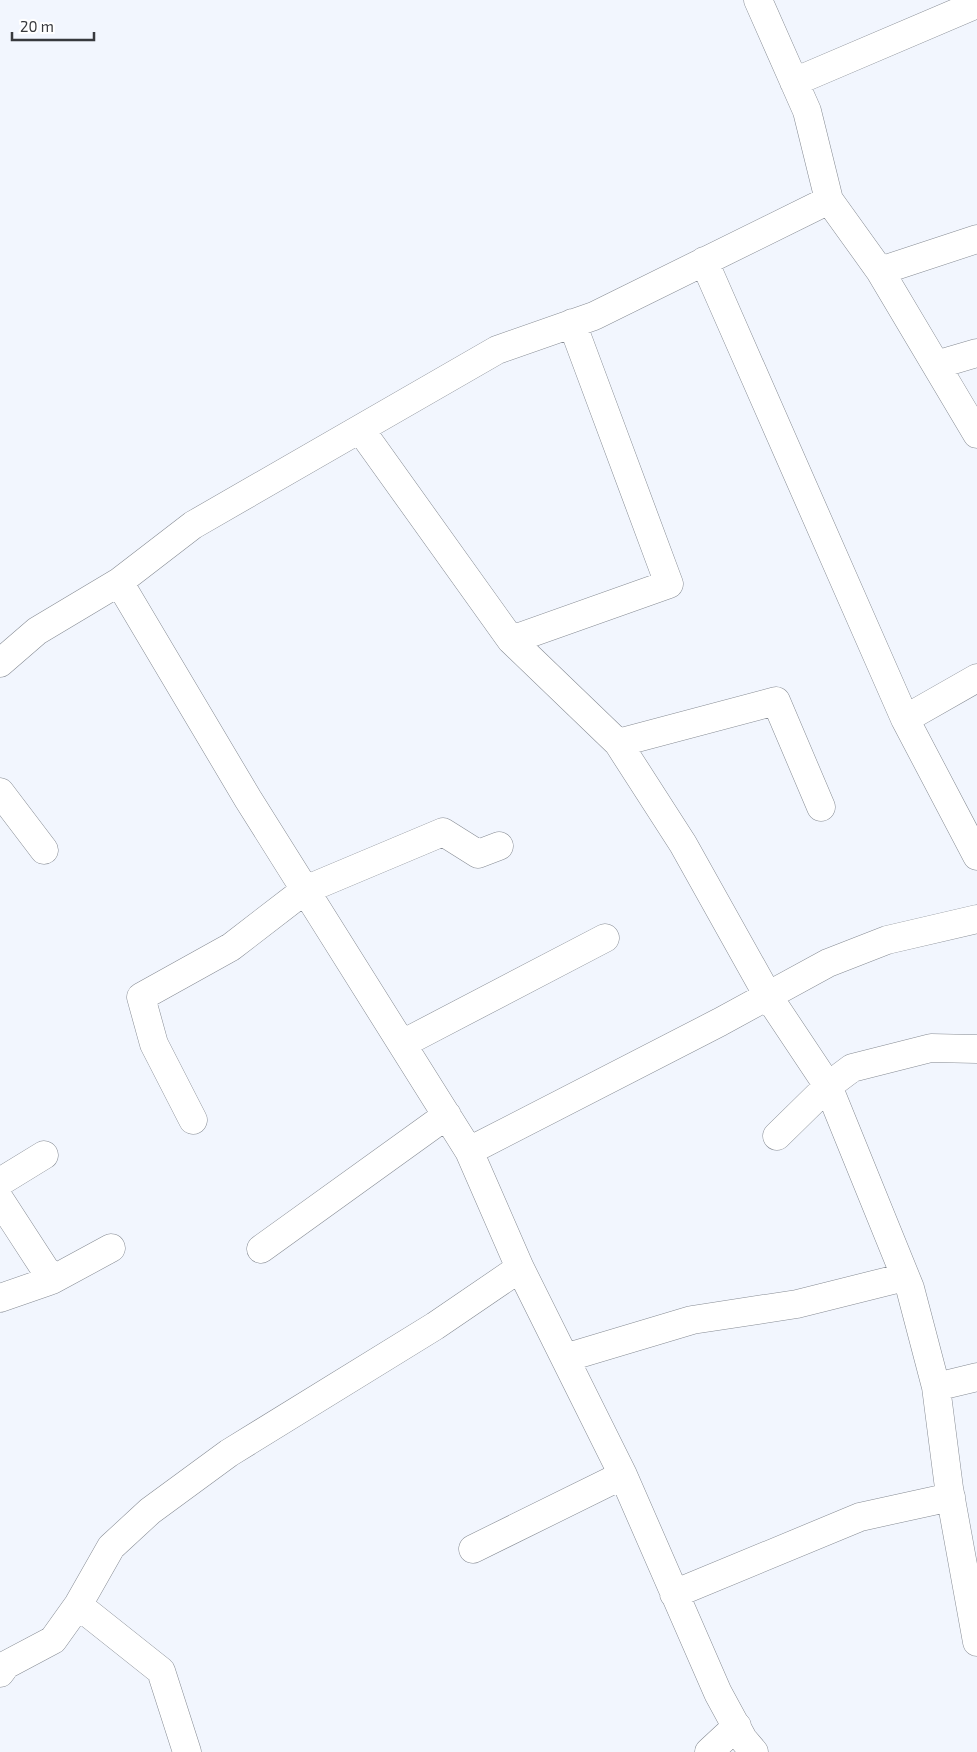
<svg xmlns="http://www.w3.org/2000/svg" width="977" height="1752" font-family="'Exo 2',sans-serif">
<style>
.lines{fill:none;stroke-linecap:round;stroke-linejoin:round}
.minor-casing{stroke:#868b93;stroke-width:29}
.minor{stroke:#fff;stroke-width:28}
</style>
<rect width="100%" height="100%" fill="#f2f6fe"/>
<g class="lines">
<defs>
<path id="minor" d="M 758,0 L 807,111 L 829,200 L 880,271 L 977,434
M 794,82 L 977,4
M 704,261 L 905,719 L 977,856
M 880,271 L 977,239
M 936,365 L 977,353
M 360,429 L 511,640 L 618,743 L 683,844 L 768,996 L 828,1086 L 910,1288 L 936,1387 L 949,1488 L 977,1642
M 119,582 L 248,799 L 469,1151 L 520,1268 L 623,1475 L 718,1693 L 743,1739 L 754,1752
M 511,640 L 669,584 L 572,323
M 0,663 L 37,631 L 119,582 L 193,525 L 497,350 L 594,316 L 829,200
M 905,719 L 977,678
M 618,743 L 776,701 L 821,807
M 0,792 L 44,850
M 402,1044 L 605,938
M 193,1120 L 154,1044 L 141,997 L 231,947 L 305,890 L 443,832 L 478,854 L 499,846
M 777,1136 L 828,1086 L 852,1068 L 931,1048 L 977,1049
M 469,1151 L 720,1022 L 828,963 L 887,940 L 977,919
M 0,1182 L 44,1155
M 0,1200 L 52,1280
M 261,1249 L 447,1115
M 0,1298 L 52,1280 L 111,1248
M 565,1358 L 692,1320 L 797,1304 L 905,1277
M 936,1387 L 977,1377
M 473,1549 L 623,1475
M 674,1594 L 860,1517 L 951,1497
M 78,1605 L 161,1671 L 187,1752
M 0,1673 L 6,1665 L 53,1640 L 78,1605 L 111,1547 L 150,1511 L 229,1453 L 435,1326 L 520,1268
M 709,1752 L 737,1726"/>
</defs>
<use href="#minor" class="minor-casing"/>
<use href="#minor" class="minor"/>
</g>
<path d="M12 32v8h82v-8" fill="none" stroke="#37393d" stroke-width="2.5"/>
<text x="20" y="32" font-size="15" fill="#37393d" stroke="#ffffff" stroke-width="4" paint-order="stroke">20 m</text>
</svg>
